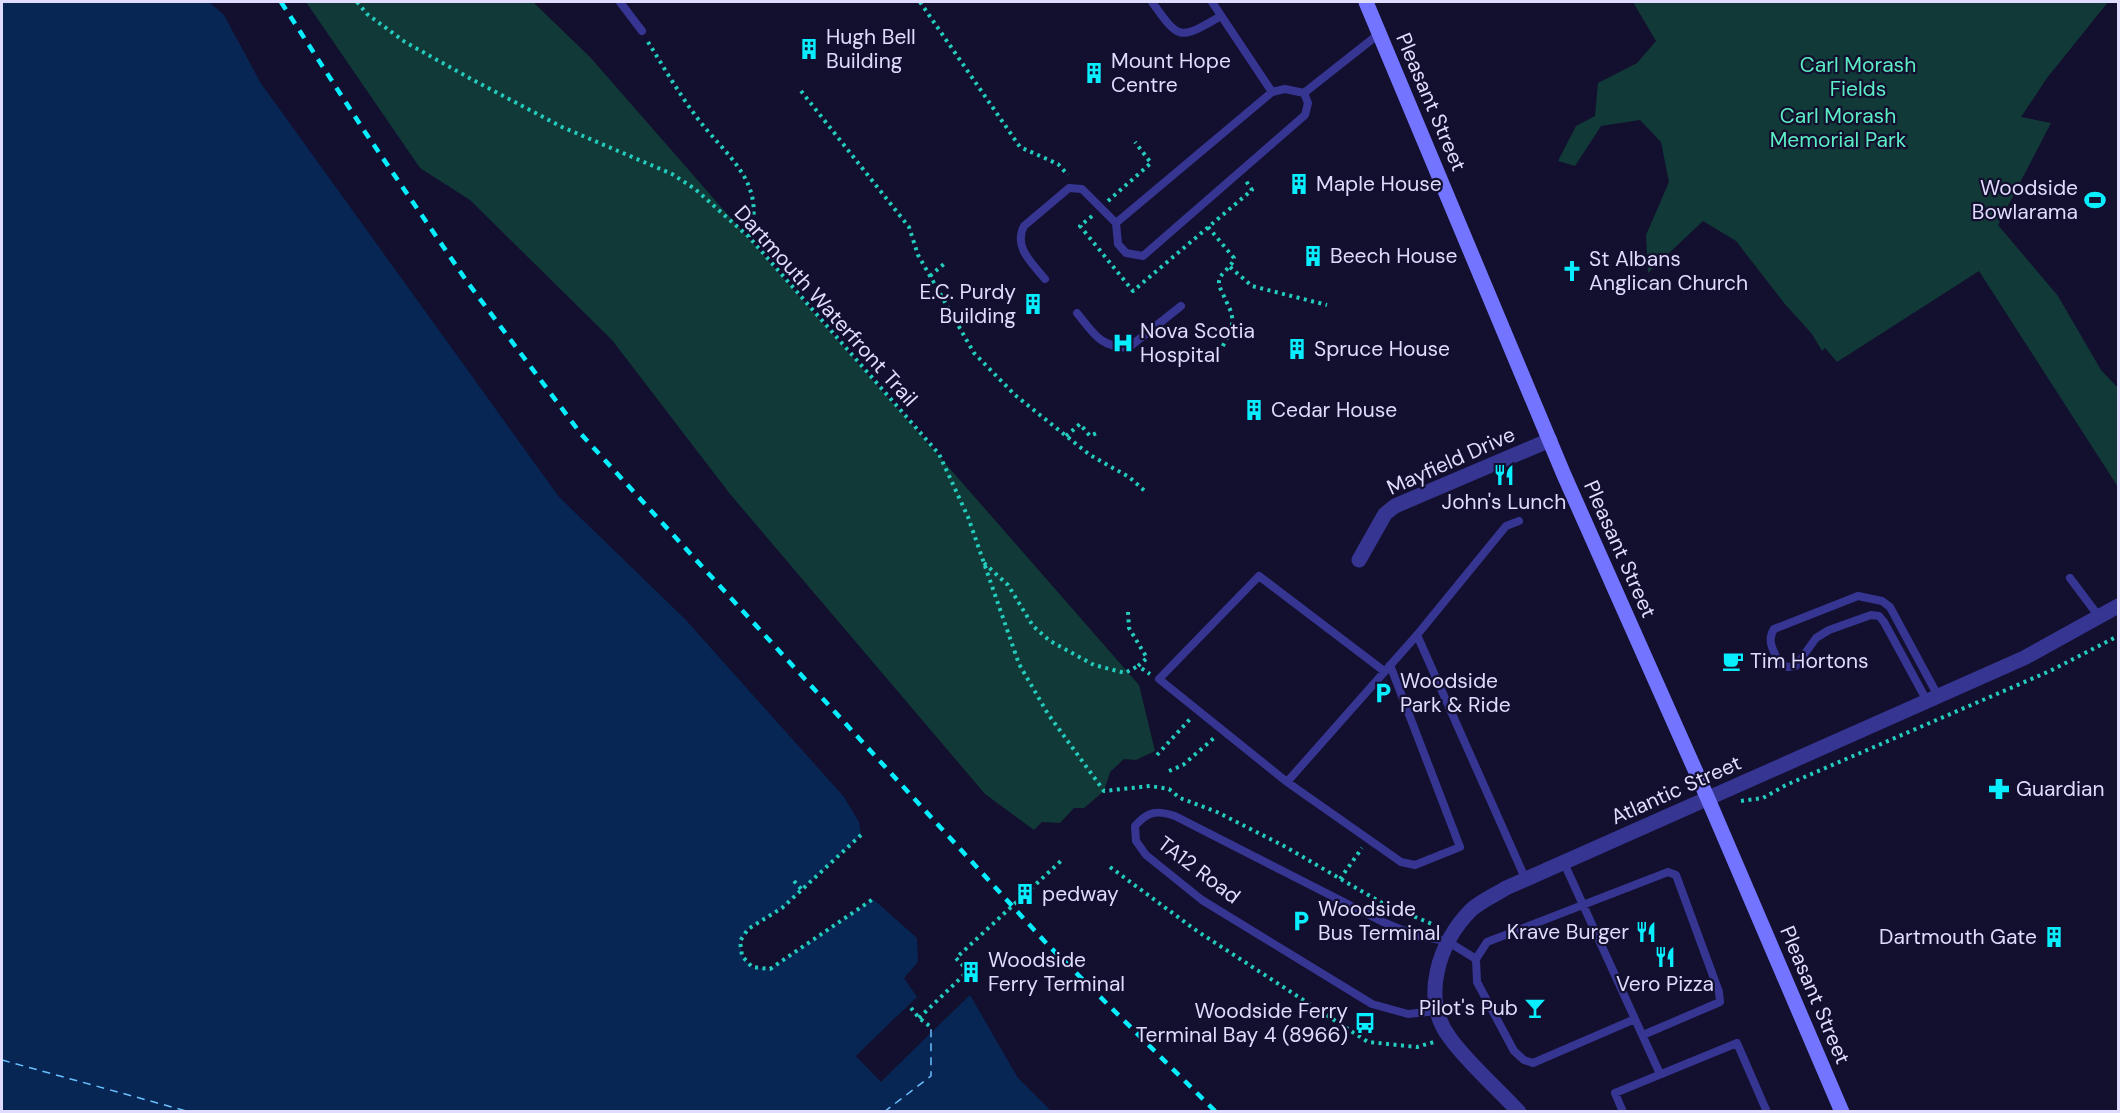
<svg xmlns="http://www.w3.org/2000/svg" width="2120" height="1113" font-family="'DM Sans',sans-serif">
<style>
.green{fill:#113937}
.water{fill:#072654}
.pier{fill:#130f2f}
.lines{fill:none;stroke-linecap:round;stroke-linejoin:round}
.ferry{stroke:#6abfff;stroke-width:1.5;stroke-dasharray:8 6;stroke-linecap:butt}
.path{stroke:#23ccbd;stroke-width:4;stroke-dasharray:3 4.5;stroke-linecap:butt}
.lane{stroke:#363592;stroke-width:8}
.street{stroke:#363592;stroke-width:15}
.secondary{stroke:#7374ff;stroke-width:15}
.rail{stroke:#08eeff;stroke-width:4.5;stroke-dasharray:9 8;stroke-linecap:butt}
.labels{text-anchor:middle;dominant-baseline:central;stroke-width:4.5;stroke-linejoin:round;paint-order:stroke}
.poi-label{font-size:21px;fill:#dfdcff;stroke:#130f2f;text-anchor:start}
.park-label{font-size:21px;fill:#5bedc4;stroke:#130f2f}
.street-label{font-size:21px;fill:#dfdcff;stroke:#130f2f}
</style>
<rect width="100%" height="100%" fill="#130f2f"/>
<path class="green" d="M 306,2 L 533,2 L 590,57 L 1139,685 L 1155,751 L 1136,760 L 1124,759 L 1110,772 L 1104,791 L 1084,808 L 1074,808 L 1060,823 L 1042,822 L 1034,830 L 985,794 L 730,494 L 612,340 L 470,200 L 420,168 Z
M 1633,2 L 2108,2 L 2047,78 L 2021,117 L 2051,123 L 1998,225 L 2058,296 L 2101,370 L 2118,388 L 2118,487 L 1979,271 L 1837,362 L 1825,348 L 1822,351 L 1812,334 L 1784,303 L 1736,241 L 1703,221 L 1648,273 L 1646,235 L 1669,182 L 1661,142 L 1640,120 L 1601,126 L 1575,166 L 1558,161 L 1576,126 L 1595,116 L 1598,83 L 1637,63 L 1656,41 Z"/>
<path class="water" d="M 2,2 L 209,2 L 224,15 L 260,82 L 559,497 L 685,619 L 844,797 L 859,822 L 861,835 L 782,908 L 748,929 L 740,941 L 742,956 L 752,967 L 770,969 L 873,899 L 917,938 L 918,962 L 904,978 L 917,997 L 856,1056 L 881,1081 L 970,995 L 1018,1078 L 1051,1111 L 2,1112 Z"/>
<path class="pier" d="M 907,1010 L 860,1056 L 881,1077 L 927,1033 L 920,1043 L 881,1082 L 856,1056 L 896,1017 Z"/>
<g class="lines">
<path class="ferry" d="M 2,1060 L 190,1112
M 884,1112 L 931,1076 L 931,1027"/>
<path class="path" d="M 357,2 L 367,14 L 405,42 L 473,80 L 562,127 L 672,174 L 695,189 L 749,237 L 939,454 L 968,517 L 1019,664 L 1048,714 L 1104,791 L 1150,786 L 1169,789 L 1180,798 L 1217,812 L 1284,846 L 1382,903 L 1432,924
M 920,2 L 1020,147 L 1058,164 L 1068,175
M 648,42 C 663,66 678,92 695,115 C 725,156 768,181 749,237
M 801,91 L 909,227 L 918,255 L 974,353 L 1015,395 L 1090,455 L 1129,477 L 1147,493
M 1108,201 L 1151,163 L 1135,142
M 1092,216 L 1080,226 L 1133,291 L 1252,190 L 1246,181
M 1208,227 L 1234,258 C 1232,268 1219,273 1219,282 C 1219,288 1224,295 1226,301 C 1238,323 1231,328 1221,350
M 1230,267 L 1252,286 L 1327,305
M 930,276 L 945,263
M 1066,436 L 1080,424 L 1090,436 L 1097,433
M 984,563 L 1008,585 L 1033,626 L 1050,641 L 1094,665 L 1125,673 L 1138,666
M 1128,612 L 1129,628 L 1147,658 L 1138,666 L 1150,674
M 1157,755 L 1191,718
M 1169,771 L 1183,765 L 1214,738
M 1741,801 L 1763,798 L 1786,785 L 2050,671 L 2118,636
M 861,835 L 782,908 L 748,929 L 740,941 L 742,956 L 752,967 L 770,969 L 873,899
M 1110,867 L 1197,931 L 1368,1042 L 1417,1047 L 1434,1042
M 1340,879 L 1362,848
M 794,881 L 802,890
M 911,1008 L 919,1018 L 931,1027
M 919,1018 L 968,971 L 956,958 L 1062,860"/>
<path class="lane" d="M 620,2 L 642,31
M 1152,2 C 1180,41 1179,40 1221,16
M 1212,2 L 1272,92
M 1304,93 L 1380,33
M 1045,279 C 1032,263 1013,247 1024,226 L 1069,188 L 1082,189 L 1116,223 L 1118,244 L 1126,253 L 1143,256 L 1305,115 L 1308,103 L 1304,93 L 1285,89 L 1272,92 L 1116,223
M 1077,313 C 1094,334 1099,346 1128,348 L 1181,306
M 2070,578 L 2100,618
M 1417,635 L 1506,526 L 1519,521
M 1384,671 L 1259,576 L 1159,679 L 1287,782 L 1401,862 L 1415,865 L 1460,847 L 1390,665
M 1927,701 L 1884,622 L 1879,616 L 1871,615 L 1829,630 L 1816,638 L 1796,666 L 1788,667 L 1780,664 C 1774,652 1766,641 1774,629 L 1858,596 L 1882,601 L 1890,607 L 1938,696
M 1287,782 L 1417,635 L 1526,880
M 1564,863 L 1660,1074
M 1476,959 L 1477,982 L 1514,1051 L 1524,1060 L 1533,1063 L 1635,1019
M 1437,1011 L 1408,1014 L 1372,1004 L 1202,900 L 1146,855 L 1136,841 L 1135,826 C 1148,811 1157,810 1175,816 L 1383,922 L 1417,936 L 1447,941 L 1476,959 L 1487,942 L 1668,872 L 1676,875 L 1719,992 L 1720,1002 L 1643,1035
M 1623,1112 L 1615,1093 L 1737,1043 L 1767,1112"/>
<path class="street" d="M 1359,560 L 1385,514 L 1395,506 L 1550,440
M 1519,1112 C 1498,1089 1467,1062 1450,1038 C 1420,999 1439,942 1471,910 C 1481,901 1495,895 1506,888 L 2024,658 L 2118,606"/>
<path class="secondary" d="M 1366,2 L 1564,475 L 1708,799 L 1842,1112"/>
<path class="rail" d="M 281,2 L 365,132 L 468,283 L 581,434 L 1047,944 L 1216,1112"/>
</g>
<defs>
<symbol id="building-bare" viewBox="-9 -9 18 18"><path d="M-4-6H4V6H1V3H-1V6H-4ZM-2.5-4.3h1.7v1.8h-1.7ZM.8-4.3h1.7v1.8H.8ZM-2.5-1h1.7V.8h-1.7ZM.8-1h1.7V.8H.8Z" fill="#08eeff" stroke="#130f2f" stroke-width="2.5" paint-order="stroke"/></symbol>
<symbol id="stadium-bare" viewBox="-9 -9 18 18"><path d="M0-5a6.5 5 0 1 0 0 10a6.5 5 0 1 0 0-10ZM-3.5-1.8h7v3.6h-7Z" fill="#08eeff" stroke="#130f2f" stroke-width="2.5" paint-order="stroke"/></symbol>
<symbol id="church-bare" viewBox="-9 -9 18 18"><path d="M-1.2-6h2.4v3.5h3.3v2.4h-3.3V6h-2.4V-.1h-3.3v-2.4h3.3Z" fill="#08eeff" stroke="#130f2f" stroke-width="2.5" paint-order="stroke"/></symbol>
<symbol id="hospital-bare" viewBox="-9 -9 18 18"><path d="M-5-5h3v3.5h4V-5h3V5h-3V1.5h-4V5h-3Z" fill="#08eeff" stroke="#130f2f" stroke-width="2.5" paint-order="stroke"/></symbol>
<symbol id="restaurant-bare" viewBox="-9 -9 18 18"><path d="M-5-6h1v4h1v-4h1v4h1v-4h1v5L-1.5 .5V6h-2V.5L-5-1ZM5-6V6H3V1.5H1.5Q1.5-4 5-6Z" fill="#08eeff" stroke="#130f2f" stroke-width="2.5" paint-order="stroke"/></symbol>
<symbol id="cafe-bare" viewBox="-9 -9 18 18"><path d="M-5.5-4.5H6V0H3Q3 3.5 0 3.5H-2.5Q-5.5 3.5-5.5 0ZM3-3.2v2h1.7v-2ZM-6 4.5H4V6H-6Z" fill="#08eeff" stroke="#130f2f" stroke-width="2.5" paint-order="stroke"/></symbol>
<symbol id="parking-bare" viewBox="-9 -9 18 18"><path d="M-3.5-5.5H1a3.5 3.5 0 0 1 0 7H-1V5.5H-3.5ZM-1-3.4V-.6H.8a1.4 1.4 0 0 0 0-2.8Z" fill="#08eeff" stroke="#130f2f" stroke-width="2.5" paint-order="stroke"/></symbol>
<symbol id="pharmacy-bare" viewBox="-9 -9 18 18"><path d="M-2-6h4v4h4v4h-4v4h-4v-4h-4v-4h4Z" fill="#08eeff" stroke="#130f2f" stroke-width="2.5" paint-order="stroke"/></symbol>
<symbol id="bar-bare" viewBox="-9 -9 18 18"><path d="M-6-5H6L.8 .8V4.5H3.5V6h-7V4.5H-.8V.8Z" fill="#08eeff" stroke="#130f2f" stroke-width="2.5" paint-order="stroke"/></symbol>
<symbol id="bus-bare" viewBox="-9 -9 18 18"><path d="M-5-6H5V4H4V6H2V4H-2V6H-4V4H-5ZM-3.5-4V0h7V-4ZM-3.5 1.2v1.5H-2V1.2ZM2 1.2v1.5H3.5V1.2Z" fill="#08eeff" stroke="#130f2f" stroke-width="2.5" paint-order="stroke"/></symbol>
</defs>
<g fill-rule="evenodd">
<use href="#building-bare" x="794" y="34" width="30" height="30"/>
<use href="#building-bare" x="1079" y="58" width="30" height="30"/>
<use href="#building-bare" x="1284" y="169" width="30" height="30"/>
<use href="#stadium-bare" x="2080" y="185" width="30" height="30"/>
<use href="#building-bare" x="1298" y="241" width="30" height="30"/>
<use href="#church-bare" x="1557" y="256" width="30" height="30"/>
<use href="#building-bare" x="1018" y="289" width="30" height="30"/>
<use href="#hospital-bare" x="1108" y="328" width="30" height="30"/>
<use href="#building-bare" x="1282" y="334" width="30" height="30"/>
<use href="#building-bare" x="1239" y="395" width="30" height="30"/>
<use href="#restaurant-bare" x="1489" y="460" width="30" height="30"/>
<use href="#cafe-bare" x="1718" y="646" width="30" height="30"/>
<use href="#parking-bare" x="1368" y="678" width="30" height="30"/>
<use href="#pharmacy-bare" x="1984" y="774" width="30" height="30"/>
<use href="#building-bare" x="1010" y="879" width="30" height="30"/>
<use href="#parking-bare" x="1286" y="906" width="30" height="30"/>
<use href="#restaurant-bare" x="1631" y="917" width="30" height="30"/>
<use href="#building-bare" x="2039" y="922" width="30" height="30"/>
<use href="#restaurant-bare" x="1650" y="942" width="30" height="30"/>
<use href="#building-bare" x="956" y="957" width="30" height="30"/>
<use href="#bar-bare" x="1520" y="993" width="30" height="30"/>
<use href="#bus-bare" x="1350" y="1008" width="30" height="30"/>
</g>
<g class="labels">
<g class="poi-label">
<text x="826" y="37">Hugh Bell<tspan x="826" dy="24">Building</tspan></text>
<text x="1111" y="61">Mount Hope<tspan x="1111" dy="24">Centre</tspan></text>
<text x="1316" y="184">Maple House</text>
<text x="2078" y="188" text-anchor="end">Woodside<tspan x="2078" dy="24">Bowlarama</tspan></text>
<text x="1330" y="256">Beech House</text>
<text x="1589" y="259">St Albans<tspan x="1589" dy="24">Anglican Church</tspan></text>
<text x="1016" y="292" text-anchor="end">E.C. Purdy<tspan x="1016" dy="24">Building</tspan></text>
<text x="1140" y="331">Nova Scotia<tspan x="1140" dy="24">Hospital</tspan></text>
<text x="1314" y="349">Spruce House</text>
<text x="1271" y="410">Cedar House</text>
<text x="1504" y="502" text-anchor="middle">John's Lunch</text>
<text x="1750" y="661">Tim Hortons</text>
<text x="1400" y="681">Woodside<tspan x="1400" dy="24">Park &amp; Ride</tspan></text>
<text x="2016" y="789">Guardian</text>
<text x="1042" y="894">pedway</text>
<text x="1318" y="909">Woodside<tspan x="1318" dy="24">Bus Terminal</tspan></text>
<text x="1629" y="932" text-anchor="end">Krave Burger</text>
<text x="2037" y="937" text-anchor="end">Dartmouth Gate</text>
<text x="988" y="960">Woodside<tspan x="988" dy="24">Ferry Terminal</tspan></text>
<text x="1665" y="984" text-anchor="middle">Vero Pizza</text>
<text x="1518" y="1008" text-anchor="end">Pilot's Pub</text>
<text x="1348" y="1011" text-anchor="end">Woodside Ferry<tspan x="1348" dy="24">Terminal Bay 4 (8966)</tspan></text>
</g>
<g class="park-label">
<text x="1858" y="65">Carl Morash<tspan x="1858" dy="24">Fields</tspan></text>
<text x="1838" y="116">Carl Morash<tspan x="1838" dy="24">Memorial Park</tspan></text>
</g>
<g class="street-label">
<text transform="translate(1431 102) rotate(67)">Pleasant Street</text>
<text transform="translate(826 306) rotate(48)">Dartmouth Waterfront Trail</text>
<text transform="translate(1451 461) rotate(-24)">Mayfield Drive</text>
<text transform="translate(1620 549) rotate(66)">Pleasant Street</text>
<text transform="translate(1676 790) rotate(-24)">Atlantic Street</text>
<text transform="translate(1199 870) rotate(37)">TA12 Road</text>
<text transform="translate(1815 995) rotate(67)">Pleasant Street</text>
</g>
</g>
<rect width="2120" height="1113" fill="none" stroke="#dfdcff" stroke-width="6"/>
</svg>
